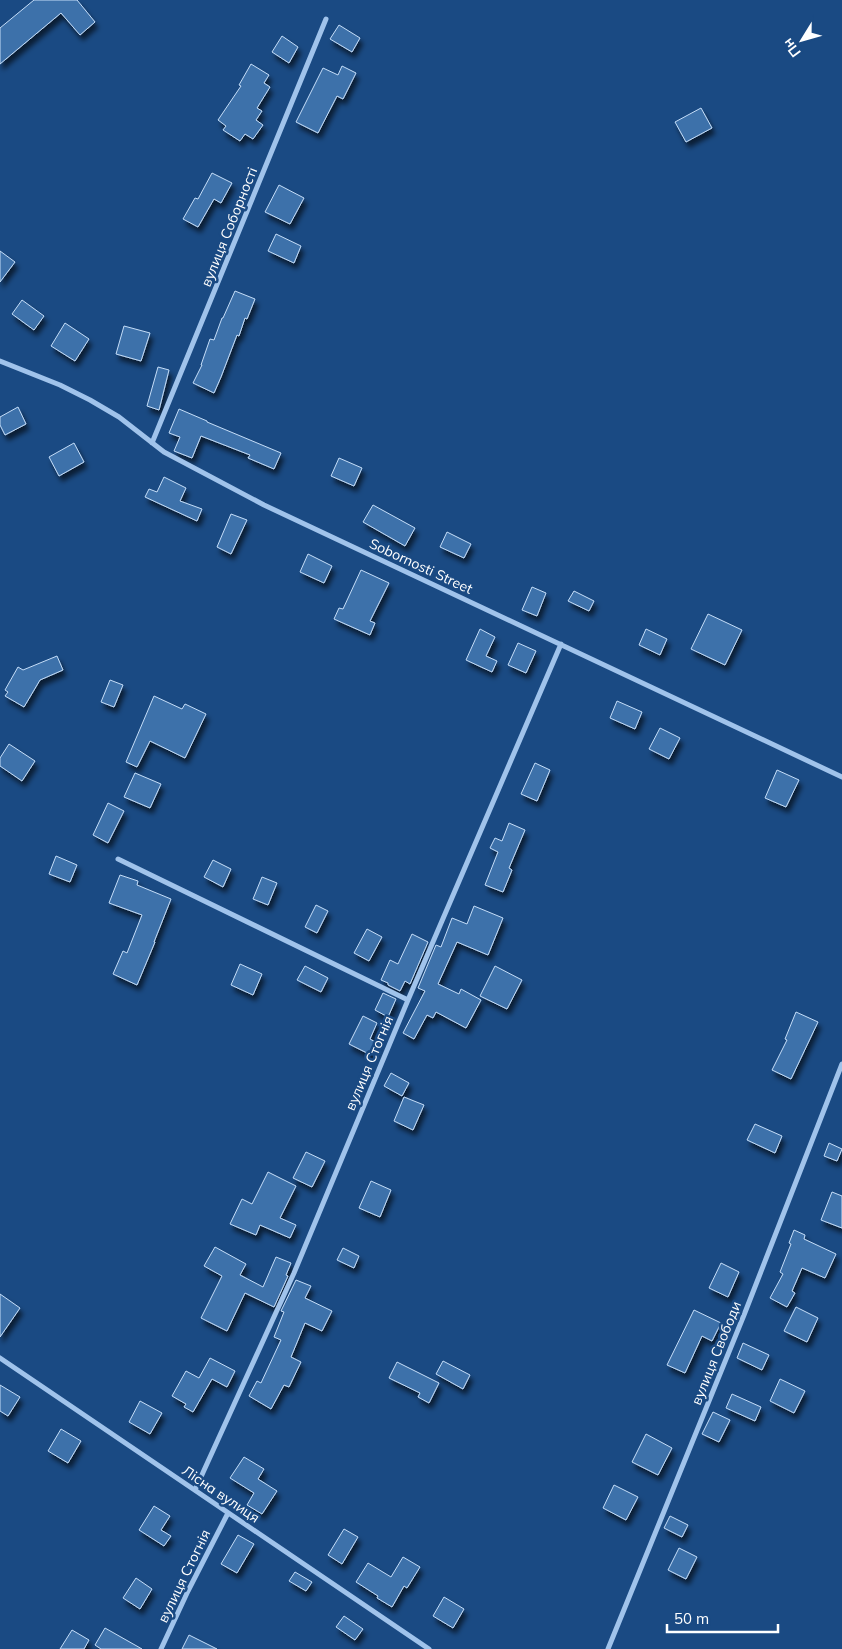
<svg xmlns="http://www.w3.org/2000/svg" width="842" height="1649" font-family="Mulish,sans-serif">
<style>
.building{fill:#3e71aa;stroke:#c4ddf8;filter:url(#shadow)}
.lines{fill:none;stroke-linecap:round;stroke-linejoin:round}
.street{stroke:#a0c3eb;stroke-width:5}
.labels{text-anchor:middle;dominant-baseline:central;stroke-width:5;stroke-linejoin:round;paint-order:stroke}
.street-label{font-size:14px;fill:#fff;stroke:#1a4a83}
</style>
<defs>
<filter id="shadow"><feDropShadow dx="3" dy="5.5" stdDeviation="2.5" flood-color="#0009"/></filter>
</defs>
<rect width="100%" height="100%" fill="#1a4a83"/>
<path class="building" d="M 34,0 L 77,0 L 95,22 L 80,35 L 61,13 L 0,64 L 0,28 Z
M 339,25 L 360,38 L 352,52 L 330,39 Z
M 282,36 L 298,47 L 289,63 L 272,52 Z
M 251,64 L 269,75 L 264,83 L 270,87 L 257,108 L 262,111 L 256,120 L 263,125 L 253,139 L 245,134 L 240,141 L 223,130 L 226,126 L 218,120 L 241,86 L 239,85 Z
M 342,66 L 356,73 L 343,99 L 337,96 L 318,133 L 296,122 L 323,68 L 338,75 Z
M 701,108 L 712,128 L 686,142 L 675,122 Z
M 212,173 L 232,183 L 221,203 L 214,199 L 198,227 L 183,219 L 195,198 L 198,199 Z
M 279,185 L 304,198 L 290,224 L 265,212 Z
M 276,234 L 301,246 L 294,263 L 268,251 Z
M 0,251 L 15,262 L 0,282 Z
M 235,291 L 255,299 L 247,319 L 245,318 L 239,336 L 237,335 L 221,377 L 214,393 L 193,383 L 202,365 L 201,365 L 210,339 L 214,340 L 222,318 L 223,318 Z
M 22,300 L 44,316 L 34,330 L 12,314 Z
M 65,323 L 89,339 L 75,361 L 51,346 Z
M 124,326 L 150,333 L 141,361 L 116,354 Z
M 158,367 L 169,370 L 159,410 L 147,406 Z
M 18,407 L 26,424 L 5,435 L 0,425 L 0,417 Z
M 179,409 L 207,421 L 207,422 L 281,453 L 274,469 L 248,458 L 250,455 L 201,436 L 192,458 L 174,451 L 180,437 L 169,433 Z
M 74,443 L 84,462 L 59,476 L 49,457 Z
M 339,458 L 362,468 L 354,486 L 331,476 Z
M 164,477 L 186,488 L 180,501 L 202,509 L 197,521 L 145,497 L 149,489 L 157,492 Z
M 373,505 L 415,528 L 405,546 L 363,522 Z
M 231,514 L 247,520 L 231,554 L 217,547 Z
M 447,532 L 471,544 L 464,558 L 440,547 Z
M 308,554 L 332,566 L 324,583 L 300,572 Z
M 361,570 L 389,583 L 370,621 L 375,623 L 370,635 L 334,619 L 339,608 L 343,609 Z
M 532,587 L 546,593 L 537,616 L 522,610 Z
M 574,591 L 594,601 L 589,611 L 568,601 Z
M 708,614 L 742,630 L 725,665 L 691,649 Z
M 480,629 L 495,637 L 486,656 L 497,661 L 492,672 L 466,660 Z
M 646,629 L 667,639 L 660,655 L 639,645 Z
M 518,643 L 536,651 L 526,673 L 508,665 Z
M 57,656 L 63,670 L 40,680 L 24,707 L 5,696 L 8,692 L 5,690 L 18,667 L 23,670 Z
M 110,680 L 123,685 L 114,707 L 101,702 Z
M 154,696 L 182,709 L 185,704 L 206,714 L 185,758 L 150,741 L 137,767 L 126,762 Z
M 617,701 L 642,712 L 635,729 L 610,718 Z
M 660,728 L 680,738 L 669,759 L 649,749 Z
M 9,744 L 35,761 L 22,781 L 0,766 L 0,758 Z
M 535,763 L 550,770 L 537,801 L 521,794 Z
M 777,770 L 799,780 L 786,807 L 765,798 Z
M 135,773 L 161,784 L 150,808 L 124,797 Z
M 108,803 L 124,811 L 108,843 L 93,835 Z
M 509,823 L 525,830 L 509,868 L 512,870 L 503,892 L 485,885 L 498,852 L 490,848 L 495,838 L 502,841 Z
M 56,856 L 77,865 L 70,882 L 49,874 Z
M 213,860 L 231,869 L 223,887 L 204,877 Z
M 120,875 L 138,881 L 137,885 L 171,899 L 154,942 L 155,942 L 137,985 L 113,974 L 123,951 L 127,953 L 142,915 L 109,903 Z
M 262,877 L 277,883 L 268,905 L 253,899 Z
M 316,905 L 328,911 L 317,933 L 305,927 Z
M 474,906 L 503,918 L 488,955 L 457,942 L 438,984 L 459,994 L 461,989 L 481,1000 L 466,1028 L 436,1012 L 433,1018 L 427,1015 L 414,1039 L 403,1033 L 425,991 L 418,988 L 436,945 L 441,947 L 452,918 L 467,924 Z
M 367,929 L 382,937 L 369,961 L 354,953 Z
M 412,934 L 428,942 L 410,984 L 405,981 L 400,991 L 388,985 L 388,983 L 381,980 L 390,960 L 398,964 Z
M 240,964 L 262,974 L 253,995 L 231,985 Z
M 305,966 L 328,978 L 321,992 L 297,980 Z
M 495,966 L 522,980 L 507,1009 L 480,996 Z
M 383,993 L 396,999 L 388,1017 L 375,1010 Z
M 796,1012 L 818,1022 L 791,1079 L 772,1070 L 787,1040 L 785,1039 Z
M 363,1016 L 377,1023 L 370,1039 L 377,1043 L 371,1055 L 349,1044 Z
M 391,1073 L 409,1083 L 402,1096 L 384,1086 Z
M 404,1097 L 424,1105 L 413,1130 L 394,1121 Z
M 755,1124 L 782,1136 L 775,1153 L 747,1140 Z
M 829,1143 L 842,1149 L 837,1161 L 824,1156 Z
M 306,1152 L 325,1161 L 312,1187 L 293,1178 Z
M 268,1172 L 296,1186 L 280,1218 L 296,1225 L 290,1238 L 260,1225 L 256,1235 L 230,1224 L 242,1199 L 252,1204 Z
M 371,1181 L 391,1190 L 380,1217 L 359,1208 Z
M 832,1192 L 842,1196 L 842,1228 L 821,1220 Z
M 794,1230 L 805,1235 L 804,1239 L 836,1254 L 825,1278 L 802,1268 L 792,1291 L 795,1293 L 787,1307 L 770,1298 L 783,1274 L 780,1272 L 791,1244 L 789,1243 Z
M 215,1247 L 246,1264 L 240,1275 L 263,1287 L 276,1257 L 291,1263 L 286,1275 L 288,1276 L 274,1307 L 245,1293 L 227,1331 L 201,1318 L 222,1276 L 204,1266 Z
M 343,1248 L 359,1256 L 354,1268 L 337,1260 Z
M 721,1263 L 739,1272 L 728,1297 L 709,1288 Z
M 296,1280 L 311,1286 L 305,1298 L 332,1311 L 322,1331 L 305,1323 L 291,1357 L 301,1362 L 289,1387 L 284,1385 L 271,1409 L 249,1396 L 257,1381 L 261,1383 L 281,1340 L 274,1337 L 284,1312 L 281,1311 Z
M 0,1294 L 20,1308 L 0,1337 Z
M 796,1307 L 818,1318 L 807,1342 L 784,1331 Z
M 694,1310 L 721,1323 L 712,1341 L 702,1336 L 685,1373 L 667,1365 Z
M 743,1343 L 769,1355 L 762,1370 L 737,1358 Z
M 210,1358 L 235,1371 L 227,1387 L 212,1379 L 193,1412 L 184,1407 L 186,1404 L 172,1396 L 186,1371 L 199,1378 Z
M 443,1361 L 470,1375 L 463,1389 L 436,1374 Z
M 397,1362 L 439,1383 L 429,1403 L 418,1397 L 420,1393 L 389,1378 Z
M 780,1379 L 805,1391 L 794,1413 L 770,1401 Z
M 0,1385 L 20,1397 L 8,1416 L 0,1411 Z
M 732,1394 L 761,1407 L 755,1421 L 726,1408 Z
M 140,1401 L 162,1413 L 150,1434 L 129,1422 Z
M 713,1412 L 730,1420 L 719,1442 L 702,1434 Z
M 61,1429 L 81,1441 L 68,1463 L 48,1451 Z
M 646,1434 L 672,1448 L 658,1475 L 632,1462 Z
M 244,1457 L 264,1469 L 258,1479 L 277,1491 L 262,1514 L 247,1505 L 254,1493 L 230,1478 Z
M 614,1485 L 638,1497 L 626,1520 L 603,1508 Z
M 154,1506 L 170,1516 L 161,1530 L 171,1536 L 164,1546 L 139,1530 Z
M 670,1516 L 688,1525 L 682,1537 L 664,1528 Z
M 344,1529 L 358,1537 L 342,1564 L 328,1555 Z
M 238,1535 L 254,1544 L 237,1573 L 221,1564 Z
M 679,1548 L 697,1557 L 686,1579 L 668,1570 Z
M 403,1557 L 420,1567 L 407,1588 L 404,1586 L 392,1607 L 377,1598 L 378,1596 L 356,1582 L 368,1563 L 391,1577 Z
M 295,1572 L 312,1582 L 306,1591 L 289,1581 Z
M 136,1578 L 152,1589 L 140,1609 L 123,1598 Z
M 444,1597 L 464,1609 L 453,1628 L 433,1616 Z
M 344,1616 L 363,1629 L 355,1640 L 336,1627 Z
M 105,1628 L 142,1649 L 101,1649 L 95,1645 Z
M 72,1630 L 89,1640 L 84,1649 L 60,1649 Z
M 189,1635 L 217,1649 L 182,1649 Z"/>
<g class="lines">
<path class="street" d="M 0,361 L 60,385 L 90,400 L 119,417 L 164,452 L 264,505 L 842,777
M 152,443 L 326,19
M 118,859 L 408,1000
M 0,1358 L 429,1649
M 195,1490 L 294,1273 L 408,1000 L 561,644
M 161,1649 L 188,1591 L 228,1513
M 608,1649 L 744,1315 L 842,1064"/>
</g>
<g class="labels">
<g class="street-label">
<text transform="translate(229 227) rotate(-68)">вулиця Соборності</text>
<text transform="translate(421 566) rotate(25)">Sobornosti Street</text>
<text transform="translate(369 1063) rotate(-67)">вулиця Стогнія</text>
<text transform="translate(716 1353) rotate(-68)">вулиця Свободи</text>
<text transform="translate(221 1494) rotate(34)">Лісна вулиця</text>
<text transform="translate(184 1576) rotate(-64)">вулиця Стогнія</text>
</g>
</g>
<g transform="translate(802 40) rotate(233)" stroke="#1a4a83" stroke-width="4" paint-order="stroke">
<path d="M0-4L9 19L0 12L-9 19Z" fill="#ffffff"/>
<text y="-8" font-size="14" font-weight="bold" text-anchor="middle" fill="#ffffff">Пн</text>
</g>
<path d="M667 1624v8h111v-8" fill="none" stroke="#ffffff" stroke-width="2.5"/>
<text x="674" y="1624" font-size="15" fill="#ffffff" stroke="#1a4a83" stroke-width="4" paint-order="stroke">50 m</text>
</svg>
